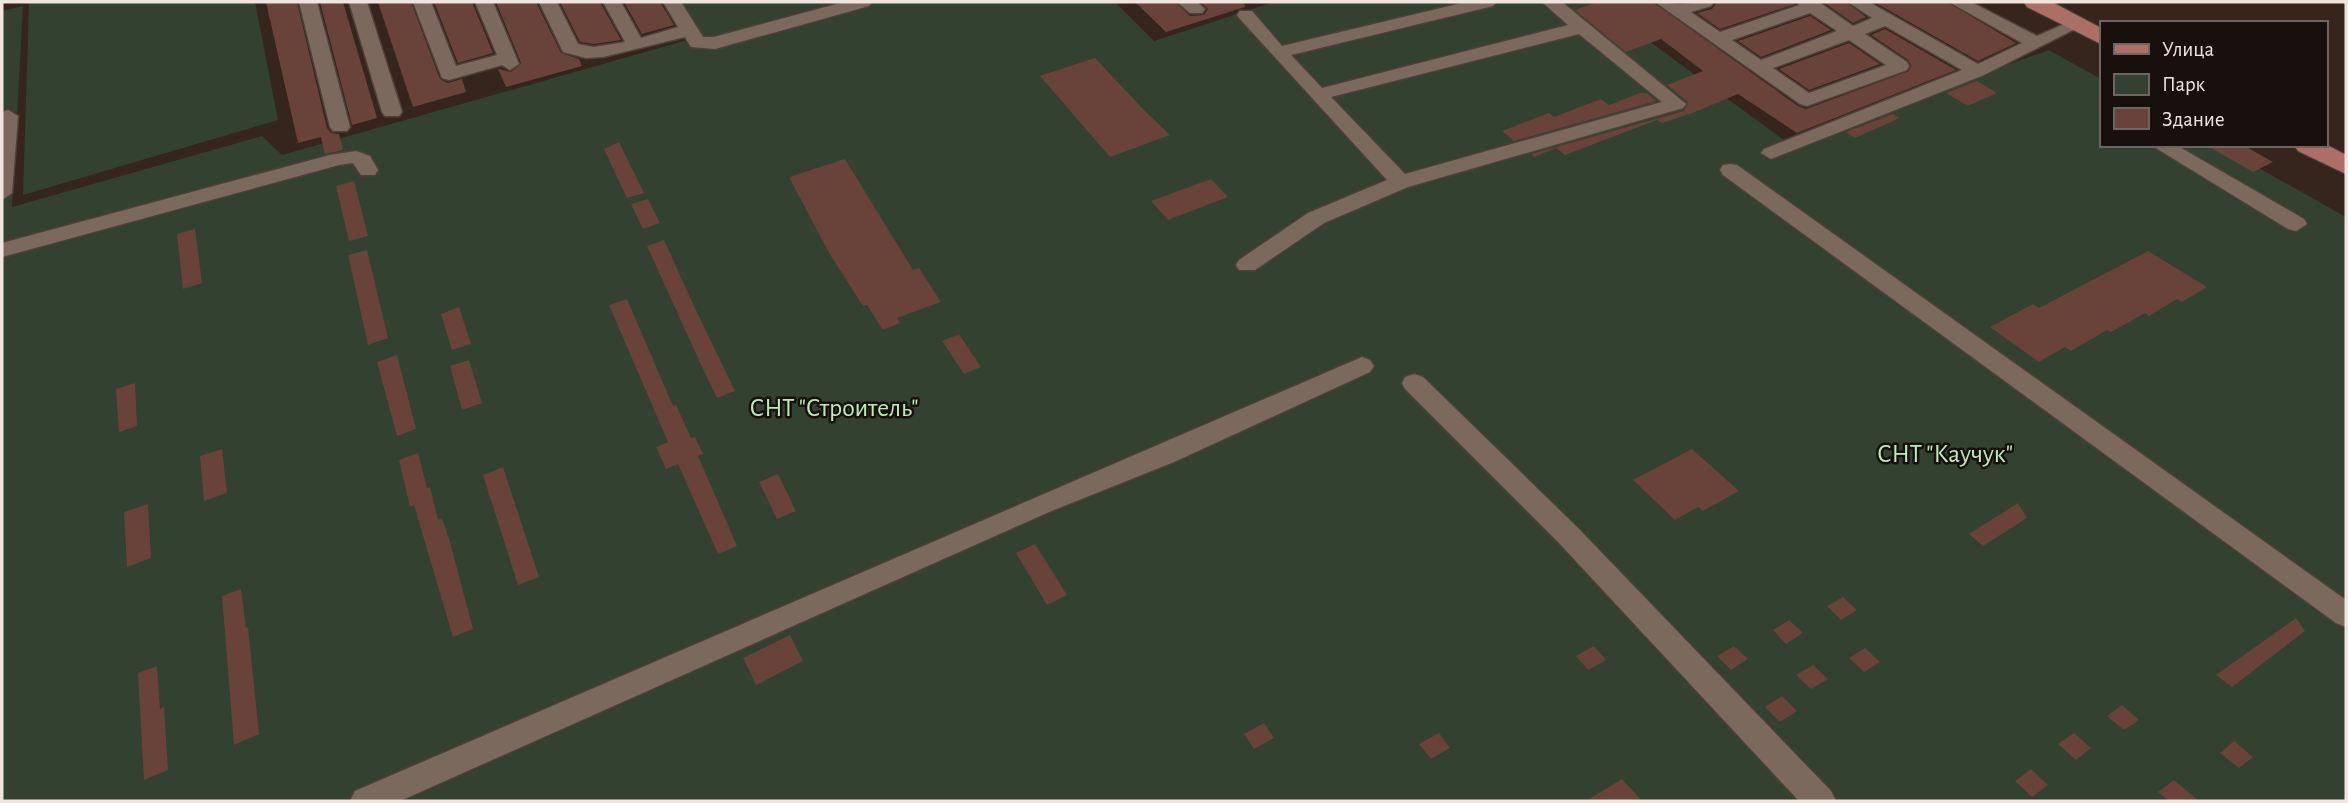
<svg xmlns="http://www.w3.org/2000/svg" width="2348" height="803" font-family="'Alegreya Sans',sans-serif">
<style>
.green{fill:#324130}
.building{fill:#69423a}
.lines{fill:none;stroke-linecap:round;stroke-linejoin:round}
.minor-casing{stroke:#4f413a;stroke-width:3}
.major-casing{stroke:#4f413a;stroke-width:2}
.minor{fill:#7c695e;fill-rule:evenodd}
.major{fill:#ad6e65;fill-rule:evenodd}
.labels{text-anchor:middle;dominant-baseline:central;stroke-width:5;stroke-linejoin:round;paint-order:stroke}
.park-label{font-size:26px;fill:#bbebb7;stroke:#17100c}
</style>
<rect width="100%" height="100%" fill="#35251c"/>
<path class="green" d="M 29,2 L 255,2 L 278,120 L 23,195 Z
M 677,2 L 1115,2 L 1154,41 L 1274,2 L 1596,2 L 1788,143 L 2049,50 L 2101,79 L 2101,145 L 2218,145 L 2346,217 L 2346,801 L 2,801 L 2,11 L 23,6 L 12,207 L 262,136 L 282,155 L 698,37 Z"/>
<path class="building" d="M 266,2 L 297,2 L 327,128 L 331,133 L 339,134 L 343,150 L 325,154 L 321,137 L 298,143 Z
M 320,2 L 343,2 L 377,118 L 352,125 Z
M 378,2 L 411,2 L 440,79 L 448,83 L 462,79 L 466,92 L 413,107 Z
M 434,2 L 472,2 L 493,53 L 458,63 Z
M 496,2 L 536,2 L 561,53 L 579,59 L 582,66 L 506,87 L 498,69 L 511,72 L 521,63 Z
M 560,2 L 600,2 L 621,40 L 594,44 L 580,42 Z
M 624,2 L 660,2 L 674,25 L 642,34 Z
M 1135,2 L 1175,2 L 1190,16 L 1204,15 L 1208,9 L 1201,2 L 1244,2 L 1245,7 L 1166,32 Z
M 1597,2 L 1653,2 L 1798,106 L 1806,109 L 1909,71 L 1911,65 L 1908,60 L 1871,35 L 1885,29 L 1956,70 L 1797,133 L 1738,94 L 1695,112 L 1662,123 L 1657,120 L 1565,155 L 1556,148 L 1534,157 L 1531,154 L 1684,111 L 1688,102 L 1667,85 L 1703,71 L 1661,39 L 1626,52 L 1575,10 Z
M 1717,2 L 1794,2 L 1795,4 L 1720,29 L 1697,13 L 1712,9 Z
M 1823,2 L 1846,2 L 1866,17 L 1853,23 Z
M 1874,2 L 1947,2 L 2016,43 L 1978,61 Z
M 1810,16 L 1831,30 L 1761,57 L 1738,41 Z
M 1849,43 L 1880,64 L 1809,90 L 1779,69 Z
M 1095,58 L 1144,110 L 1170,135 L 1110,157 L 1040,76 Z
M 1977,81 L 1997,93 L 1968,106 L 1946,93 Z
M 1640,93 L 1647,93 L 1656,101 L 1514,141 L 1502,131 L 1549,113 L 1554,117 L 1601,99 L 1609,105 Z
M 1893,114 L 1900,118 L 1855,138 L 1846,132 Z
M 619,142 L 644,193 L 627,198 L 604,149 Z
M 2206,145 L 2243,145 L 2273,162 L 2253,172 Z
M 845,159 L 913,270 L 919,268 L 941,302 L 897,318 L 900,323 L 883,330 L 867,305 L 863,306 L 829,253 L 789,177 Z
M 1211,179 L 1228,197 L 1168,220 L 1151,201 Z
M 354,181 L 368,236 L 349,241 L 336,186 Z
M 648,199 L 660,223 L 643,229 L 631,204 Z
M 195,229 L 202,283 L 183,289 L 177,234 Z
M 664,240 L 694,306 L 735,391 L 717,398 L 702,367 L 647,246 Z
M 367,250 L 388,338 L 368,345 L 348,255 Z
M 2148,251 L 2207,287 L 2182,302 L 2177,299 L 2149,316 L 2145,313 L 2111,332 L 2107,330 L 2071,351 L 2065,347 L 2039,362 L 1990,327 L 2033,304 L 2039,308 Z
M 627,299 L 673,406 L 676,405 L 691,438 L 695,437 L 703,454 L 698,456 L 737,546 L 718,554 L 678,464 L 666,469 L 656,447 L 668,442 L 609,305 Z
M 459,307 L 471,344 L 452,350 L 441,314 Z
M 959,334 L 981,367 L 964,374 L 942,341 Z
M 397,355 L 416,429 L 397,436 L 377,362 Z
M 469,360 L 482,403 L 462,410 L 450,366 Z
M 135,383 L 137,426 L 119,432 L 116,389 Z
M 222,449 L 227,493 L 204,501 L 200,456 Z
M 1692,449 L 1739,491 L 1703,511 L 1698,507 L 1675,520 L 1633,480 Z
M 418,453 L 427,488 L 430,487 L 438,520 L 442,518 L 450,542 L 473,629 L 453,637 L 414,505 L 410,507 L 399,460 Z
M 503,467 L 539,577 L 518,585 L 483,475 Z
M 778,474 L 796,511 L 777,519 L 759,482 Z
M 2018,503 L 2027,518 L 1983,546 L 1969,534 Z
M 148,504 L 151,558 L 127,567 L 124,512 Z
M 1035,544 L 1067,595 L 1047,605 L 1016,553 Z
M 241,589 L 246,628 L 248,627 L 259,734 L 234,745 L 222,596 Z
M 1843,597 L 1857,610 L 1841,620 L 1827,606 Z
M 2296,618 L 2305,631 L 2232,687 L 2216,675 Z
M 1789,620 L 1803,633 L 1786,644 L 1773,630 Z
M 790,635 L 803,661 L 756,685 L 743,658 Z
M 1594,646 L 1606,660 L 1588,670 L 1576,656 Z
M 1734,646 L 1748,659 L 1731,670 L 1717,656 Z
M 1865,648 L 1880,662 L 1864,672 L 1849,658 Z
M 1813,665 L 1828,679 L 1811,689 L 1796,675 Z
M 157,666 L 160,709 L 164,707 L 168,770 L 144,780 L 138,673 Z
M 1782,696 L 1797,711 L 1780,722 L 1765,707 Z
M 2122,705 L 2139,720 L 2124,730 L 2107,716 Z
M 1264,723 L 1274,738 L 1254,749 L 1244,734 Z
M 1439,733 L 1450,748 L 1431,759 L 1419,744 Z
M 2074,733 L 2091,748 L 2076,760 L 2058,744 Z
M 2234,741 L 2253,757 L 2239,768 L 2220,753 Z
M 2031,769 L 2048,785 L 2032,797 L 2015,781 Z
M 1622,779 L 1642,801 L 1586,801 Z
M 2174,780 L 2199,801 L 2169,801 L 2158,792 Z"/>
<g class="lines">
<defs>
<path id="minor" d="M 299,2 L 317,2 L 350,127 L 347,131 L 333,131 L 330,127 Z
M 349,2 L 367,2 L 402,112 L 399,116 L 385,116 L 382,112 Z
M 413,2 L 431,2 L 456,66 L 497,55 L 475,2 L 493,2 L 519,64 L 510,70 L 502,65 L 449,80 L 442,78 Z
M 539,2 L 557,2 L 578,44 L 594,47 L 625,42 L 603,2 L 621,2 L 641,38 L 678,27 L 663,2 L 681,2 L 703,37 L 714,37 L 844,2 L 872,2 L 869,6 L 715,49 L 691,47 L 685,37 L 603,57 L 586,58 L 563,52 Z
M 1177,2 L 1197,2 L 1205,9 L 1202,13 L 1190,13 Z
M 1466,2 L 1496,2 L 1493,6 L 1291,55 L 1322,88 L 1568,25 L 1542,2 L 1562,2 L 1686,104 L 1683,108 L 1408,187 L 1324,223 L 1255,270 L 1239,270 L 1236,265 L 1239,260 L 1308,213 L 1387,180 L 1240,19 L 1237,15 L 1240,11 L 1252,11 L 1282,46 ZM 1579,34 L 1662,102 L 1405,174 L 1331,97 Z
M 1655,2 L 1679,4 L 1714,2 L 1711,6 L 1691,12 L 1720,32 L 1799,5 L 1797,2 L 1819,2 L 1853,26 L 1872,18 L 1848,2 L 1869,2 L 1978,64 L 2022,43 L 1949,2 L 1971,2 L 2037,36 L 2076,19 L 2085,24 L 1984,75 L 1771,159 L 1761,153 L 1764,149 L 1962,70 L 1885,26 L 1865,34 L 1907,62 L 1909,66 L 1907,70 L 1807,106 L 1800,104 ZM 1810,13 L 1837,31 L 1761,60 L 1732,40 ZM 1849,40 L 1886,65 L 1809,93 L 1773,68 Z
M 8,110 L 18,116 L 12,193 L 2,200 L 2,112 Z
M 2151,145 L 2176,145 L 2304,219 L 2307,224 L 2296,231 L 2288,229 Z
M 356,151 L 370,156 L 378,170 L 375,175 L 361,175 L 353,163 L 339,165 L 2,257 L 2,243 L 330,155 Z
M 1730,164 L 1737,165 L 2346,600 L 2346,627 L 2336,623 L 1723,175 L 1720,170 L 1723,165 Z
M 1362,357 L 1370,360 L 1374,366 L 1370,372 L 1174,462 L 1049,512 L 400,801 L 350,801 L 355,791 Z
M 1414,374 L 1423,377 L 1577,527 L 1831,791 L 1836,801 L 1799,801 L 1559,543 L 1405,389 L 1402,383 L 1405,377 Z"/>
<path id="major" d="M 2024,2 L 2052,2 L 2101,28 L 2101,44 L 2027,7 Z
M 2325,144 L 2346,155 L 2346,174 L 2298,151 L 2294,145 Z"/>
</defs>
<use href="#minor" class="minor-casing"/>
<use href="#major" class="major-casing"/>
<use href="#minor" class="minor"/>
<use href="#major" class="major"/>
</g>
<g class="labels">
<g class="park-label">
<text x="834" y="408">СНТ "Строитель"</text>
<text x="1945" y="454">СНТ "Каучук"</text>
</g>
</g>
<rect width="2348" height="803" fill="none" stroke="#efe4de" stroke-width="7"/>
<rect x="2100" y="21" width="228" height="126" fill="#17100c" stroke="#6d6560" stroke-width="2"/>
<rect x="2114" y="44" width="35" height="10" fill="#ad6e65" stroke="#6d6560" stroke-width="2"/>
<text x="2162" y="56" font-size="21" fill="#efe4de">Улица</text>
<rect x="2114" y="74" width="35" height="21" fill="#324130" stroke="#6d6560" stroke-width="2"/>
<text x="2162" y="91" font-size="21" fill="#efe4de">Парк</text>
<rect x="2114" y="108" width="35" height="21" fill="#69423a" stroke="#6d6560" stroke-width="2"/>
<text x="2162" y="126" font-size="21" fill="#efe4de">Здание</text>
</svg>
